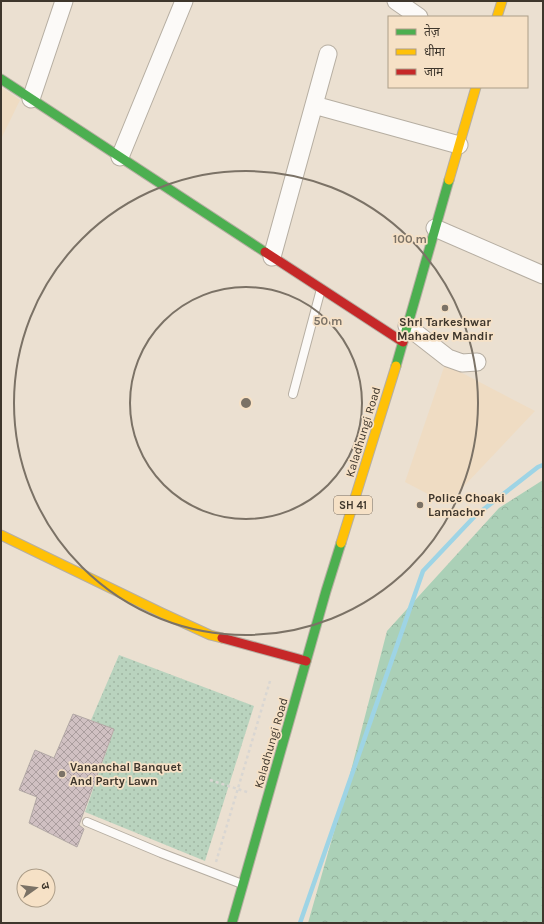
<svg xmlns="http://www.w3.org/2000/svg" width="544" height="924" font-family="Karla,'Noto Sans Devanagari',sans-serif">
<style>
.built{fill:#efdcc3}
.grass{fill:url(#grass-dots)}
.forest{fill:url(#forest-crowns)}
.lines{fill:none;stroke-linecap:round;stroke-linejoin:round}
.stream{stroke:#9ed4e5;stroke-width:4.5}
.building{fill:url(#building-cross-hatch);stroke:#b2a8a5}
.lane-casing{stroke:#b6aea2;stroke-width:10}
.street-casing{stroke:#b6aea2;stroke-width:19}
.fast-casing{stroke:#b6aea2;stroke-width:11}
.slow-casing{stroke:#b6aea2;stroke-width:11}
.jam-casing{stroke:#b6aea2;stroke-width:11}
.path{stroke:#d9d6d2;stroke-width:2.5;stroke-dasharray:3 3;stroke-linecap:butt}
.lane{stroke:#fcfaf8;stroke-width:8}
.street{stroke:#fcfaf8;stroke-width:17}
.fast{stroke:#4caf50;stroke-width:9}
.slow{stroke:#ffc107;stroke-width:9}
.jam{stroke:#c62828;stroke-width:9}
.ring{fill:none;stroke:#7b7266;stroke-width:2}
.poi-dot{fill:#7b7266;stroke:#f6e1c6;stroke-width:1.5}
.labels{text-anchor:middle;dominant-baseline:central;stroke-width:3.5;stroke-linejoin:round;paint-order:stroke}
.shield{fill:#f6e1c6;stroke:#75695a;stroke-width:1}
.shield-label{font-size:11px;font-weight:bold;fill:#3e362c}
.poi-label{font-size:12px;font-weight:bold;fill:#3e362c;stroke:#f6e1c6;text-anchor:start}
.street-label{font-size:12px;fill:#3e362c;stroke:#f6e1c6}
.centre{fill:#7b7266;stroke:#f6e1c6;stroke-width:2}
.ring-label{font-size:12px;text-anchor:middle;font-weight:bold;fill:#7b7266;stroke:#f6e1c6;stroke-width:3.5;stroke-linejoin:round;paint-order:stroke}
</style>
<defs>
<pattern id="grass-dots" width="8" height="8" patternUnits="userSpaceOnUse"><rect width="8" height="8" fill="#b9d3be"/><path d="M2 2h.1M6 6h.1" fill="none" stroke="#a0b6a3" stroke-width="1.8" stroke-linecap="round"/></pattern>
<pattern id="forest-crowns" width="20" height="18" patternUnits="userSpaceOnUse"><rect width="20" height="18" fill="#abd0b7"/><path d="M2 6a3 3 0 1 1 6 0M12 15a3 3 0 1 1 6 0" fill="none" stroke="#94b39e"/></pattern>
<pattern id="building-cross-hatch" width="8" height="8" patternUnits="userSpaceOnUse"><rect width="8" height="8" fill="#d0c0c2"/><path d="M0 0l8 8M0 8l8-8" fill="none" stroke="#aa9d9e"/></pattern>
</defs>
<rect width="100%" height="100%" fill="#ebe0d1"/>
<path class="built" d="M 1,87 L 20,100 L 1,139 Z
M 445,364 L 535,411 L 447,504 L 405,482 Z"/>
<path class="grass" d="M 119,655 L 254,706 L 205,861 L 85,812 L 114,730 L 91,720 Z"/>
<path class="forest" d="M 543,480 L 543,923 L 308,923 L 347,786 L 387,631 L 499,508 Z"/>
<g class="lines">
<path class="stream" d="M 300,923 L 423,571 L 475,516 L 538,467 L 543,465"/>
</g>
<path class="building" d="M 73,714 L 114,729 L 79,825 L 84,829 L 77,847 L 29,823 L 37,797 L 19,790 L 35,750 L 54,758 Z"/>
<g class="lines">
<defs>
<path id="lane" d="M 293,394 L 321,289
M 87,822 L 161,853 L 242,884"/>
<path id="street" d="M 396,1 L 419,17
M 31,99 L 64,1
M 314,105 L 459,145
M 120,157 L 184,1
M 435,228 L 543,275
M 272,257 L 328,54
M 407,326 L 448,358 L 462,363 L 477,362"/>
<path id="fast" d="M 1,79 L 265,252
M 396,366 L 449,180
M 232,923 L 326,591 L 341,543"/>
<path id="slow" d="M 497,17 L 502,1
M 449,180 L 476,87
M 1,535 L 162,613 L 210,635 L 222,638
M 341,543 L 396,366"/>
<path id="jam" d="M 265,252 L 403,342
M 222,638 L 306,661"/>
</defs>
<use href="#lane" class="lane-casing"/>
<use href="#street" class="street-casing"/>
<use href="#fast" class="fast-casing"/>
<use href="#slow" class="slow-casing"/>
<use href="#jam" class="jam-casing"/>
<path class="path" d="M 210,780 L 250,793
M 216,862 L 270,681"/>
<use href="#lane" class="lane"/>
<use href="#street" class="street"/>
<use href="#fast" class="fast"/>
<use href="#slow" class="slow"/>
<use href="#jam" class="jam"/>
</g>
<g class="ring">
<circle cx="246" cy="403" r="116"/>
<circle cx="246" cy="403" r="232"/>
</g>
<g class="poi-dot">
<circle cx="445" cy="308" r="4"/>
<circle cx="420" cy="505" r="4"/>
<circle cx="62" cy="774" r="4"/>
</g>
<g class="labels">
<rect class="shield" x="334" y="496" width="38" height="18" rx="3"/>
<g class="shield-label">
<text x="353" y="505">SH 41</text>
</g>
<g class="poi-label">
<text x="445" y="322" text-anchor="middle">Shri Tarkeshwar<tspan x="445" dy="14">Mahadev Mandir</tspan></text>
<text x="428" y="498">Police Choaki<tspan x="428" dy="14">Lamachor</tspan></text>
<text x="70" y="767">Vananchal Banquet<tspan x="70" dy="14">And Party Lawn</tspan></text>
</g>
<g class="street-label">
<text transform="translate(363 432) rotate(-73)">Kaladhungi Road</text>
<text transform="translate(271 743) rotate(-74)">Kaladhungi Road</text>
</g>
</g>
<circle cx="246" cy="403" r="6" class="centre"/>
<g class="ring-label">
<text x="410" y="243">100 m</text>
<text x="328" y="325">50 m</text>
</g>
<rect width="544" height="924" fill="none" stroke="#3e362c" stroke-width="4"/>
<rect x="388" y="16" width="140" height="72" fill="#f6e1c6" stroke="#ac9d88"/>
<rect x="396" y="29" width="20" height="6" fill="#4caf50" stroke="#ac9d88"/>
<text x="424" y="36" font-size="12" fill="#3e362c">तेज़</text>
<rect x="396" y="49" width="20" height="6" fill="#ffc107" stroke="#ac9d88"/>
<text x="424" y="56" font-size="12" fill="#3e362c">धीमा</text>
<rect x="396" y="69" width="20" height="6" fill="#c62828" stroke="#ac9d88"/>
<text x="424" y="76" font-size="12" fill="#3e362c">जाम</text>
<g transform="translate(36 888) rotate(76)"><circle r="19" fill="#f6e1c6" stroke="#ac9d88"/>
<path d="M0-3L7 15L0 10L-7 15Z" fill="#7b7266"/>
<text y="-6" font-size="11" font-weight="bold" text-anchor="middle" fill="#3e362c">उ</text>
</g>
</svg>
